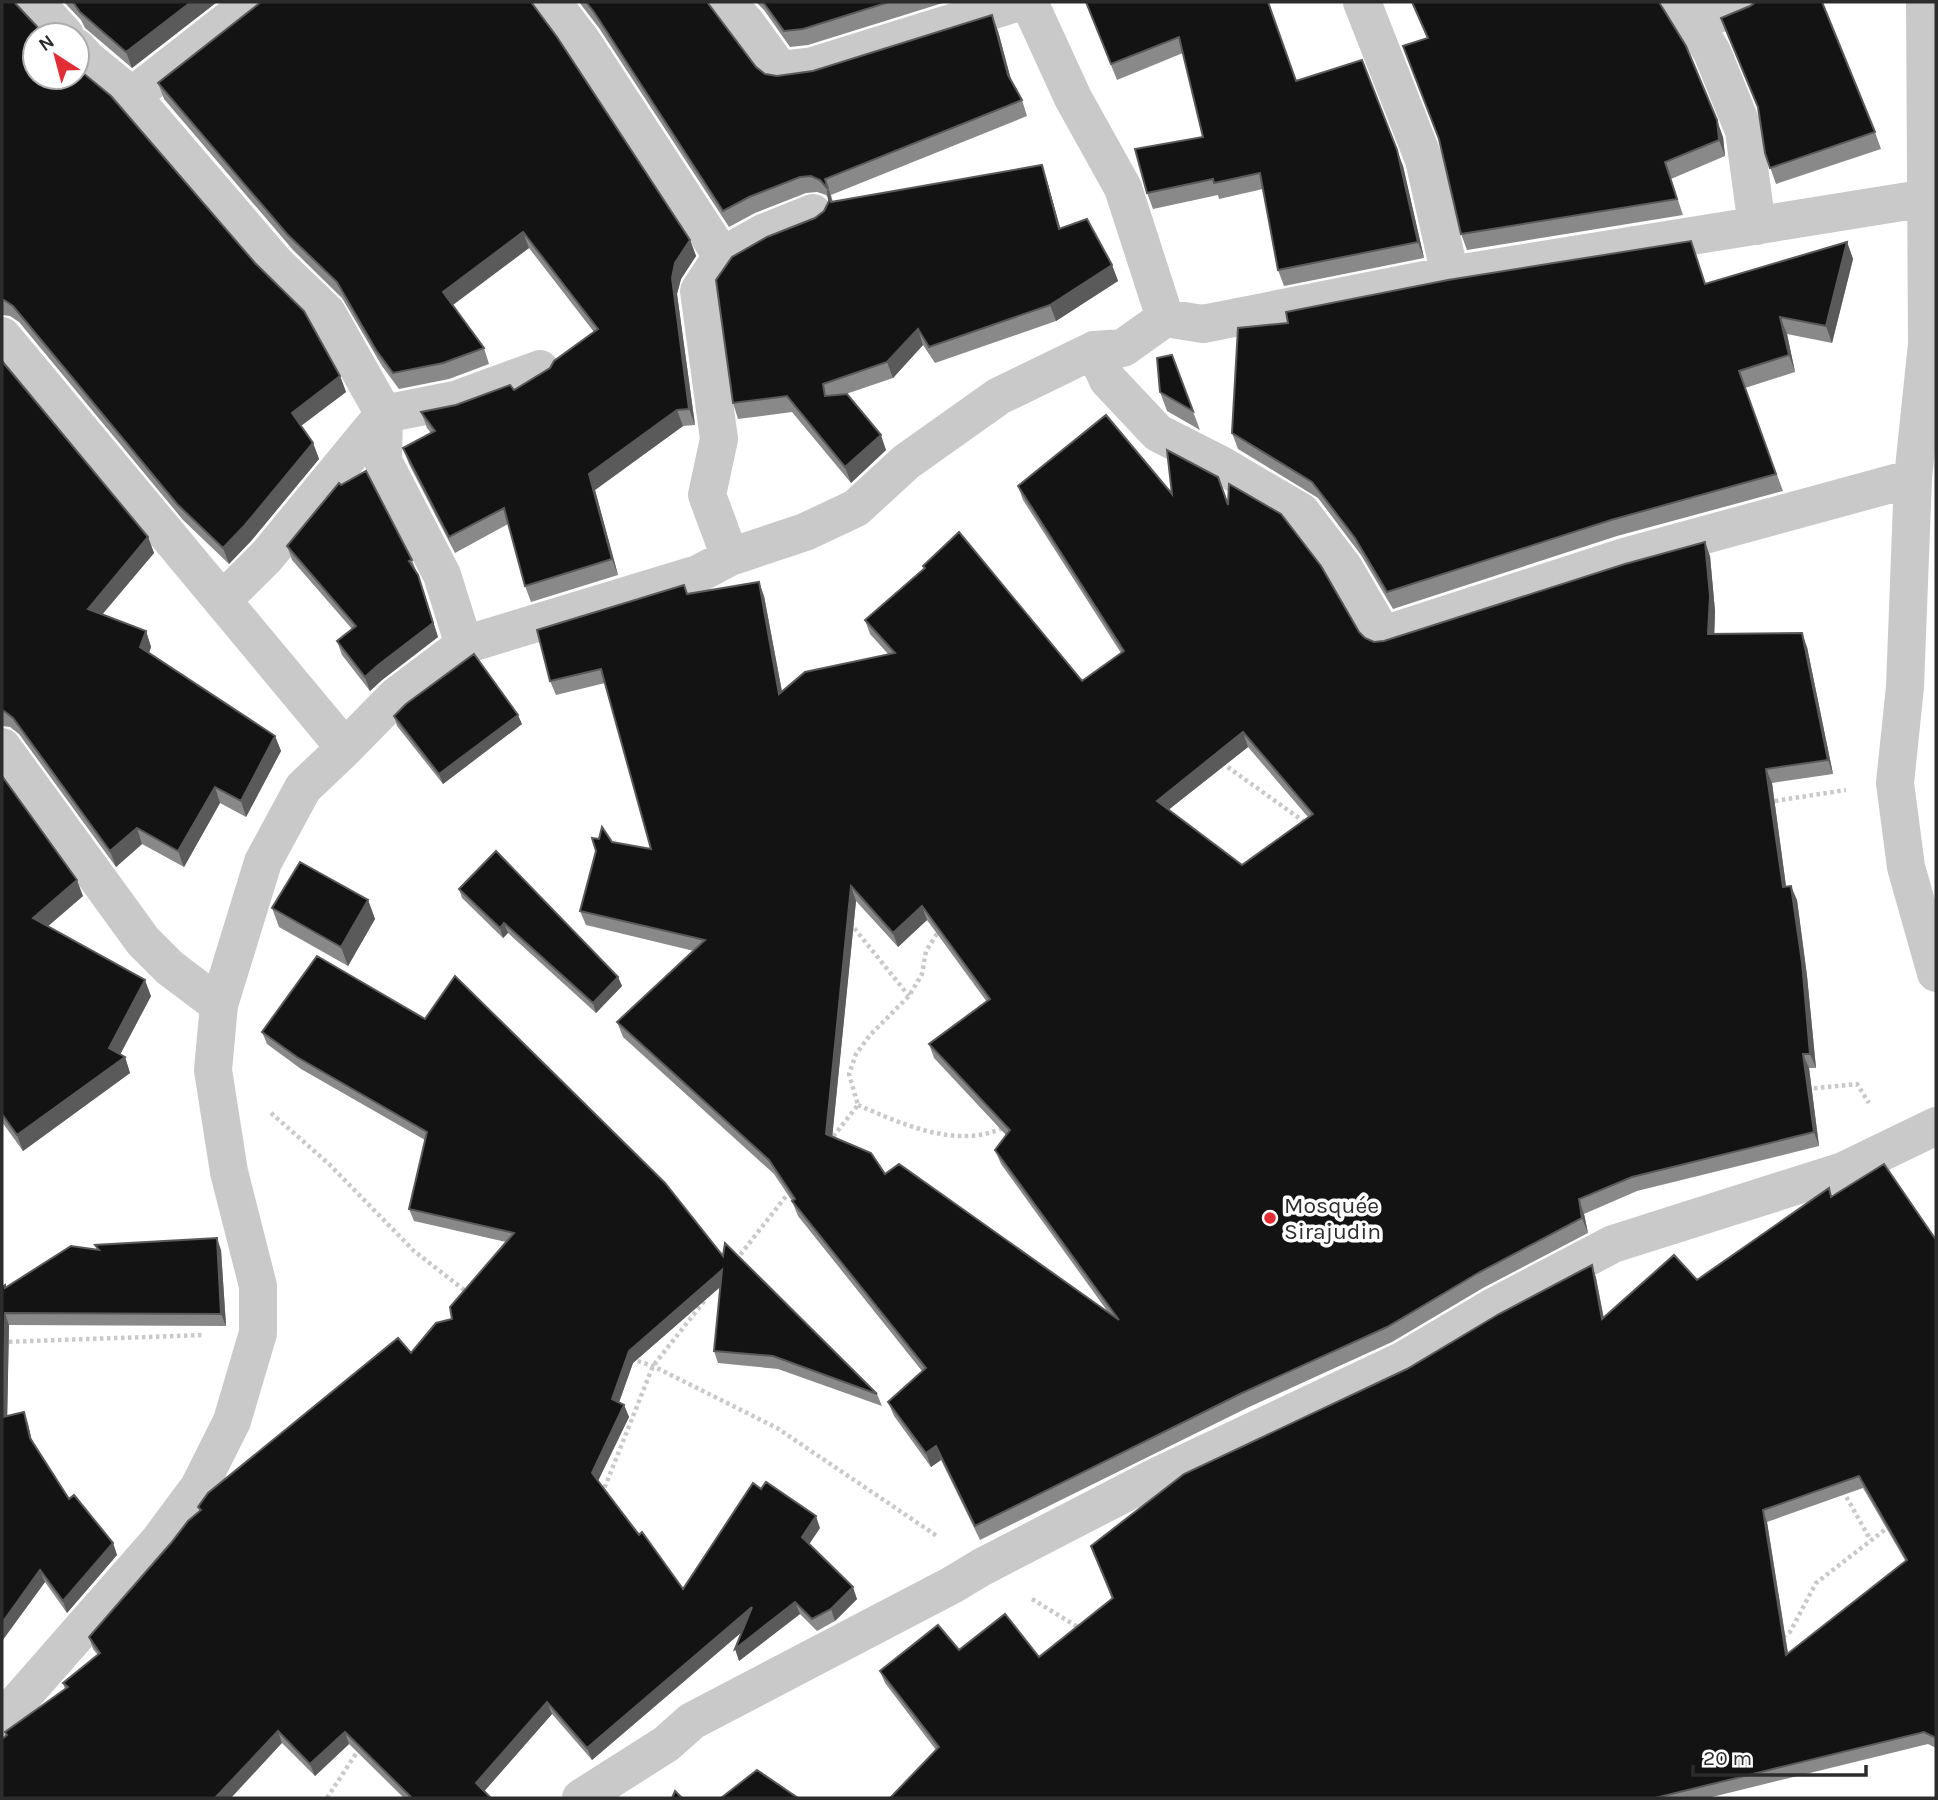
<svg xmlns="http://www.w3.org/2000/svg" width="1938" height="1800" font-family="Karla,sans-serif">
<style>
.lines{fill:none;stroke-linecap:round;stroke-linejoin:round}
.path{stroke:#c9c9c9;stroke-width:4.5;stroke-dasharray:3.5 3.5;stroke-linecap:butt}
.minor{stroke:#c9c9c9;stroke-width:38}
.wall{fill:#898989;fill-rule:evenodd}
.shaded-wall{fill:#5a5a5a}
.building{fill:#131313;stroke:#5a5a5a;stroke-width:2;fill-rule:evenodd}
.poi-dot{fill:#e32d36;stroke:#fff;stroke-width:2.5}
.labels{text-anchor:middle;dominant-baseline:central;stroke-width:7;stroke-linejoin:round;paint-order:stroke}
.poi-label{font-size:23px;fill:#2c2c2c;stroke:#fff;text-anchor:start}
</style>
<rect width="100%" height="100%" fill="#fff"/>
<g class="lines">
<path class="path" d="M 1222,763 L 1306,823
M 1768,802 L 1846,790
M 850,923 L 909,996
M 1807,1089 L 1857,1084 L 1869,1103
M 858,1105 C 902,1124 958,1150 1005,1127
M 271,1113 L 329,1164 L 414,1251 L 468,1293
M 829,1142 L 858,1105 L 849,1074 L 856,1054 L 870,1035 L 909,996 L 922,974 L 926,951 L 940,929
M 736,1260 L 791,1190
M 2,1342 L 204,1335
M 631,1359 L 653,1366 L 777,1428 L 937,1536
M 1843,1491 L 1870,1539
M 602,1494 L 653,1366 L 705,1300
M 1032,1599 L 1081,1629
M 1783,1637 L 1790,1632 L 1816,1583 L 1891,1525
M 327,1798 L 359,1749"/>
<path class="minor" d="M 35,2 L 65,35
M 552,2 L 581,40 L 722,256
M 726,2 L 746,23 L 780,70 L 813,66 L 1019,2
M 1029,2 L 1073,98 L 1123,188 L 1165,318
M 1362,2 L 1424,160 L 1450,275
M 1681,2 L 1712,52 L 1744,131 L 1757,226
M 1925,2 L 1927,344 L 1913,478 L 1905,687 L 1895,783 L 1906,867 L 1936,973
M 1695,23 L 1748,2
M 77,48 L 88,60 L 132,96 L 277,265 L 327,313 L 384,414 L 383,461 L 442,575 L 464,645
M 132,96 L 252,2
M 2,336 L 345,748
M 1094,350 L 1108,380 L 1158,433 L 1221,465 L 1301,512 L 1344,568 L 1383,635 L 1624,557 L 1913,478
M 730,557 L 707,495 L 719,439 L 699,291 L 722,256 L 763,233 L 813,213
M 223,600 L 267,556 L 384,414 L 455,400 L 540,369
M 2,747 L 143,941 L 170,968 L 219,1005
M 2,1720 L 159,1541 L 199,1487 L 232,1421 L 258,1333 L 258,1286 L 229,1172 L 213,1070 L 219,1005 L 263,862 L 303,788 L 345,748 L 395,697 L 464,645 L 698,574 L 730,557 L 805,532 L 856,508 L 906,462 L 999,396 L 1094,350 L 1123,348 L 1165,318 L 1203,324 L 1450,275 L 1927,198
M 581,1798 L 666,1744 L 692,1721 L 952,1585 L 982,1567 L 1158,1476 L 1402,1361 L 1493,1307 L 1613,1244 L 1843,1171 L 1936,1126"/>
</g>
<path class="wall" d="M 2,2 L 340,376 L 346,392 L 301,426 L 313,443 L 319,459 L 251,541 L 229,564 L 183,520 L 19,322 L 10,316 L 2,315 Z
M 64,2 L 217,2 L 132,68 L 85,28 L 81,20 Z
M 579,2 L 707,2 L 756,67 L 765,74 L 777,76 L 813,71 L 998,31 L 1011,80 L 1022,100 L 1027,116 L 831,195 L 833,202 L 1047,181 L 1060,228 L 1112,265 L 1118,281 L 1056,321 L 935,363 L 923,345 L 893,378 L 846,394 L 886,450 L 851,483 L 792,412 L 738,419 L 733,403 L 815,218 L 824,211 L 829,201 L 829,199 L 826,195 L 817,192 L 806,193 L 755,213 L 729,227 L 599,28 Z
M 756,2 L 946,2 L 808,45 L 790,47 L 764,10 Z
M 1086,2 L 1297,81 L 1403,166 L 1424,258 L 1284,286 L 1278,270 L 1263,189 L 1219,199 L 1218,195 L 1153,209 L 1147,193 L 1203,137 L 1183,53 L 1117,80 Z
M 1412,2 L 1723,137 L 1725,156 L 1671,179 L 1683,215 L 1467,250 L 1461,234 L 1427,38 Z
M 1750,6 L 1875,132 L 1881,149 L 1776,184 L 1765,153 L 1759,110 L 1721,18 Z
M 158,83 L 690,240 L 696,256 L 681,279 L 677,294 L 695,425 L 683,426 L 595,490 L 618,575 L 531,602 L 525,586 L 508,524 L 455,553 L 409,464 L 403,448 L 431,433 L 427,428 L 421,412 L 456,405 L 514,390 L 550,368 L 594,332 L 529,248 L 452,305 L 484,348 L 489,364 L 449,379 L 399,389 L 382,366 L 342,298 L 293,250 L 164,99 Z
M 1847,242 L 1853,259 L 1832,343 L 1787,334 L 1795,372 L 1745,388 L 1783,491 L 1617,536 L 1393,609 L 1361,555 L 1318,498 L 1238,449 L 1232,433 L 1706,284 Z
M 1172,355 L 1200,430 L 1167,411 L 1160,392 Z
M 2,361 L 148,537 L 154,553 L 102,615 L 146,631 L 151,647 L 149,653 L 275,736 L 281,751 L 246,817 L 220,803 L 184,867 L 142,844 L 116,867 L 19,734 L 10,727 L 2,726 Z
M 1018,486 L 1172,494 L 1228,505 L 1365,638 L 1374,642 L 1384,641 L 1710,556 L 1715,611 L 1714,633 L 1807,647 L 1833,774 L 1772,783 L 1786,886 L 1797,900 L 1807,976 L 1816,1068 L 1809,1068 L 1819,1146 L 1637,1191 L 1584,1214 L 1588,1233 L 1483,1288 L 1392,1342 L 1247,1408 L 980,1540 L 941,1460 L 931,1467 L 894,1416 L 888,1402 L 922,1371 L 798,1216 L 792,1201 L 774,1174 L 623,1037 L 617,1022 L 694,951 L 586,925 L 580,911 L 612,842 L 651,849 L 605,683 L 556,695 L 550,681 L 688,594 L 764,596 L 782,692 L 889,655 L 870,634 L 865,620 L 924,568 L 923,566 L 1082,681 L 1121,653 L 1023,500 ZM 1248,747 L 1308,817 L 1242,865 L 1168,810 ZM 856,901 L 898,947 L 927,920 L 987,1002 L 929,1044 L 934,1058 L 1006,1135 L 995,1150 L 1001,1164 L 1108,1312 L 885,1174 L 832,1137 Z
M 287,546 L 412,560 L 423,589 L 438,637 L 382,680 L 370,691 L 342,655 L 337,641 L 352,629 L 292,560 Z
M 394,716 L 522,724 L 443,784 L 397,726 Z
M 2,776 L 83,896 L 48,926 L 151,996 L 120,1055 L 125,1057 L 130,1073 L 23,1151 L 2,1122 Z
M 459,889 L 618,977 L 622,986 L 596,1013 L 508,933 L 503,938 L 462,898 Z
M 368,900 L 375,919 L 348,966 L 279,927 L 272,908 Z
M 262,1032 L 723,1256 L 877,1394 L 882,1406 L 778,1369 L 718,1363 L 714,1351 L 720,1287 L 633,1363 L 619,1402 L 624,1405 L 629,1417 L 598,1481 L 683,1589 L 820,1528 L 809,1544 L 857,1599 L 835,1621 L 817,1631 L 800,1614 L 739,1661 L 742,1632 L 592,1760 L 552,1714 L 484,1791 L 491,1798 L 404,1798 L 349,1744 L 315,1776 L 282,1743 L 6,1736 L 5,1732 L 65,1689 L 63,1683 L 98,1655 L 93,1649 L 89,1637 L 200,1511 L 198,1507 L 411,1353 L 452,1319 L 506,1242 L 414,1221 L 409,1209 L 425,1140 L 301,1069 L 267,1044 Z
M 1829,1188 L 1832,1197 L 1936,1240 L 1936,1748 L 1928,1744 L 1708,1798 L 890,1798 L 936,1750 L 885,1683 L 880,1671 L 959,1650 L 1039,1657 L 1112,1599 L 1091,1546 L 1592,1265 L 1596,1278 L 1604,1318 L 1697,1280 ZM 1863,1488 L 1906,1562 L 1788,1653 L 1767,1522 Z
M 95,1245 L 221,1250 L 226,1326 L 9,1325 L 7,1416 L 24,1412 L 28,1424 L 32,1442 L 69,1499 L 113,1543 L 117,1555 L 67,1613 L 45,1582 L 2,1641 L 2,1287 L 6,1287 L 97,1249 Z"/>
<path class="shaded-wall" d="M 191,2 L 217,2 L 132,68 L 126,52 Z
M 992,15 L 998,31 L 1014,91 L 1008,75 Z
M 1717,120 L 1723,137 L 1725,156 L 1719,140 Z
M 1397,150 L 1403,166 L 1424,258 L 1418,242 Z
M 1042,165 L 1047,181 L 1065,245 L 1059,229 Z
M 523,232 L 529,248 L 449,308 L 443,292 Z
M 690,240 L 696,256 L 681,279 L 677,294 L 695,425 L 689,409 L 672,278 L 675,263 Z
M 1847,242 L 1853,259 L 1832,343 L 1826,326 Z
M 1112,265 L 1118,281 L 1056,321 L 1050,305 Z
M 1780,317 L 1787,334 L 1795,372 L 1789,355 Z
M 918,329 L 923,345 L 893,378 L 887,362 Z
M 340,376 L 346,392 L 298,428 L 292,413 Z
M 677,410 L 683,426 L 595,490 L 618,575 L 612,559 L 589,474 Z
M 881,435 L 886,450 L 851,483 L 845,467 Z
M 313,443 L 319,459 L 251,541 L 229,564 L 223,548 Z
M 148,537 L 154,553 L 93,625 L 88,609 Z
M 1705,542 L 1710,556 L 1715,611 L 1714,648 L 1708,634 Z
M 418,575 L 438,637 L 382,680 L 370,691 L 365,677 Z
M 759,582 L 764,596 L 785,708 L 779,694 Z
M 146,631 L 151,647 L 145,663 L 140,647 Z
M 1802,633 L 1807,647 L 1833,774 L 1828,760 Z
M 518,715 L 522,724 L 443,784 L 439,774 Z
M 1243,732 L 1248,747 L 1162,815 L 1157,801 Z
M 275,736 L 281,751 L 246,817 L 241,801 Z
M 1766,769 L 1772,783 L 1788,901 L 1783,887 Z
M 215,787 L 220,803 L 184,867 L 178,851 Z
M 137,828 L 142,844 L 116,867 L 110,851 Z
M 77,880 L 83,896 L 39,934 L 33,918 Z
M 851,886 L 856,901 L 831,1149 L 826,1134 Z
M 1791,886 L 1797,900 L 1807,976 L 1816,1068 L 1810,1054 Z
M 368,900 L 375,919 L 348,966 L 341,947 Z
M 922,906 L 927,920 L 898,947 L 893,933 Z
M 504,923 L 508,933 L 503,938 L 500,928 Z
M 618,977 L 622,986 L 596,1013 L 593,1003 Z
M 145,980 L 151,996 L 115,1064 L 125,1057 L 130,1073 L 23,1151 L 17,1135 L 109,1048 Z
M 1803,1054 L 1809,1068 L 1819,1146 L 1814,1132 Z
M 1579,1199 L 1584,1214 L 1588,1233 L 1582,1218 Z
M 217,1238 L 221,1250 L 226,1326 L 221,1314 Z
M 1592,1265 L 1596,1278 L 1606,1332 L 1602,1319 Z
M 722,1270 L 726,1282 L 633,1363 L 616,1411 L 612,1399 L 629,1351 Z
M 5,1313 L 9,1325 L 7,1429 L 3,1417 Z
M 624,1405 L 629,1417 L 596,1485 L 592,1473 Z
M 24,1412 L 28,1424 L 34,1450 L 30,1438 Z
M 936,1446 L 941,1460 L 931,1467 L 926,1453 Z
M 1763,1510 L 1767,1522 L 1790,1667 L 1786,1655 Z
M 816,1516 L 820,1528 L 806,1549 L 802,1537 Z
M 113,1543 L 117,1555 L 67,1613 L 63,1601 Z
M 40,1570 L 45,1582 L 2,1641 L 2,1623 Z
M 853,1587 L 857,1599 L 835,1621 L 831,1609 Z
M 795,1602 L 800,1614 L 739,1661 L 735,1649 Z
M 752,1607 L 757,1619 L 592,1760 L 587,1748 Z
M 547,1702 L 552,1714 L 481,1795 L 476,1783 Z
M 278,1731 L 282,1743 L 231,1798 L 215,1798 Z
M 345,1732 L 349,1744 L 315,1776 L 310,1764 Z"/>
<path class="building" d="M 2,2 L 14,2 L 45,35 L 35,35 L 35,77 L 77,77 L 77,68 L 111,96 L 255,263 L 304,311 L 340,376 L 292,413 L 313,443 L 245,525 L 223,548 L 177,504 L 13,306 L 4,300 L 2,300 Z
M 73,2 L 191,2 L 126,52 L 80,12 Z
M 261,2 L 531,2 L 557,37 L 690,240 L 675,263 L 672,278 L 689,409 L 677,410 L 589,474 L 612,559 L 525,586 L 504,508 L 449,537 L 403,448 L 435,431 L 421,412 L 456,405 L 510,385 L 514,390 L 550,368 L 554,361 L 598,329 L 523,232 L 443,292 L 484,348 L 443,363 L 393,373 L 376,350 L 337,282 L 287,234 L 158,83 Z
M 586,2 L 707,2 L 756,67 L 765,74 L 777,76 L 813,71 L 992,15 L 1008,75 L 1022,100 L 825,179 L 828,189 L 820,180 L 811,176 L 800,177 L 749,197 L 723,211 L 594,12 Z
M 763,2 L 889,2 L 803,29 L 784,31 Z
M 1086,2 L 1268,2 L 1296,81 L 1362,60 L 1397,150 L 1418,242 L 1278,270 L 1260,173 L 1214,183 L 1213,179 L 1147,193 L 1135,149 L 1203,137 L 1179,37 L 1111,64 Z
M 1412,2 L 1659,2 L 1686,46 L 1717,120 L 1719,140 L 1665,162 L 1677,199 L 1461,234 L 1439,139 L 1403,46 L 1428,38 Z
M 1756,2 L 1822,2 L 1875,132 L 1770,168 L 1765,153 L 1758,107 L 1721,18 L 1750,6 Z
M 1042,165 L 1059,229 L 1087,219 L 1112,265 L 1050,305 L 929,347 L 918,329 L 887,362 L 823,384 L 825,396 L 847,394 L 881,435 L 845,467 L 787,396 L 733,403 L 716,280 L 732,257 L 767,237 L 815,218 L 824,211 L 829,201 L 828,190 L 831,202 Z
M 1691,241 L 1705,284 L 1847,242 L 1826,326 L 1780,317 L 1789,355 L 1739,371 L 1776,474 L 1611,520 L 1387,592 L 1355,538 L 1312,482 L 1232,433 L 1238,328 L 1288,323 L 1286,312 L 1448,280 Z
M 1172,355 L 1193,411 L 1160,392 L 1157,358 Z
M 2,361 L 148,537 L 88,609 L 146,631 L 140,647 L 275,736 L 241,801 L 215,787 L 178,851 L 137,828 L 110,851 L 13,718 L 4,711 L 2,711 Z
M 1106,415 L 1172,494 L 1167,450 L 1218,477 L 1228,505 L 1229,484 L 1281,514 L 1321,566 L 1359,632 L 1365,638 L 1374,642 L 1384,641 L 1625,564 L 1705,542 L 1710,596 L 1708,634 L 1802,633 L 1828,760 L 1766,769 L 1783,887 L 1791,886 L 1802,962 L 1810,1054 L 1803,1054 L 1814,1132 L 1632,1177 L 1579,1199 L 1582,1218 L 1478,1273 L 1387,1327 L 1242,1393 L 975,1526 L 936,1446 L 926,1453 L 888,1402 L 926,1368 L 792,1201 L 795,1199 L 769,1160 L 617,1022 L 705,940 L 580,911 L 596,851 L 592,838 L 599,839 L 602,827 L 612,842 L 651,849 L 601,669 L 550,681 L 537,630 L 684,585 L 687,594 L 759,582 L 779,694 L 805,672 L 895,653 L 865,620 L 925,568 L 923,566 L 959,532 L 1082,681 L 1124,651 L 1018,486 ZM 1243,732 L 1313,814 L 1242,865 L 1157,801 ZM 851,886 L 893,933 L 922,906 L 990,999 L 929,1044 L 1010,1130 L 995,1150 L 1119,1320 L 899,1164 L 885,1174 L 871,1153 L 826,1134 Z
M 366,471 L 412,560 L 409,561 L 418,575 L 433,623 L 377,666 L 365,677 L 337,641 L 356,626 L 287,546 L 339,483 L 341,485 Z
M 474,654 L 518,715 L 439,774 L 394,716 L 406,704 Z
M 2,776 L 77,880 L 33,918 L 145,980 L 109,1048 L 125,1057 L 17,1135 L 2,1114 Z
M 496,851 L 618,977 L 593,1003 L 504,923 L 500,928 L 459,889 Z
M 300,862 L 368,900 L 341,947 L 272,908 Z
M 317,956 L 425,1019 L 455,976 L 665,1183 L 723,1256 L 725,1243 L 877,1394 L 773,1356 L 714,1351 L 722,1270 L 629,1351 L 612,1399 L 624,1405 L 592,1473 L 639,1535 L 642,1532 L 683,1589 L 753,1483 L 761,1489 L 766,1482 L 816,1516 L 802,1537 L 853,1587 L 831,1609 L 812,1619 L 795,1602 L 735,1649 L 752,1607 L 587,1748 L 547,1702 L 476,1783 L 491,1798 L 412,1798 L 345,1732 L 310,1764 L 278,1731 L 215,1798 L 2,1798 L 2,1739 L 7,1735 L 5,1732 L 68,1687 L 63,1683 L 100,1653 L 89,1637 L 171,1543 L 188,1521 L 201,1510 L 198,1507 L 208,1493 L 398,1338 L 411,1353 L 436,1323 L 452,1319 L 450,1307 L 514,1233 L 409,1209 L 427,1132 L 297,1057 L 262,1032 Z
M 1884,1164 L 1936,1240 L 1936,1738 L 1924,1732 L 1655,1798 L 890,1798 L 939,1747 L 880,1671 L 938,1625 L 959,1650 L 1005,1614 L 1039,1657 L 1113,1598 L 1091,1546 L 1184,1474 L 1407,1369 L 1499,1314 L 1592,1265 L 1602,1319 L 1674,1255 L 1697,1280 L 1829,1188 L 1831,1197 ZM 1859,1476 L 1907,1560 L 1786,1655 L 1763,1510 Z
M 217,1238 L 221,1314 L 5,1313 L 3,1417 L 24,1412 L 30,1438 L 69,1499 L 74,1495 L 113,1543 L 63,1601 L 40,1570 L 2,1623 L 2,1287 L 5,1285 L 5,1288 L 71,1246 L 99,1250 L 95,1245 Z
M 757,1770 L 798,1798 L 721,1798 Z
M 675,1791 L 682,1798 L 672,1798 Z"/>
<circle class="poi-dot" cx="1270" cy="1218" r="7"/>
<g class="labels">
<g class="poi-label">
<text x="1284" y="1205">Mosquée<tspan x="1284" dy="26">Sirajudin</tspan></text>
</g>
</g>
<rect width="1938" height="1800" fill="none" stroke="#2c2c2c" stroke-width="7"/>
<g transform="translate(56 56) rotate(324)"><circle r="33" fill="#ffffff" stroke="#ababab" stroke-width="2"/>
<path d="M0-5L12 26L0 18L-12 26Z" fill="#e32d36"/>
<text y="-10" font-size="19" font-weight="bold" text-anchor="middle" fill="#2c2c2c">N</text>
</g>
<path d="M1693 1765v10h173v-10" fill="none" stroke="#2c2c2c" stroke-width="3.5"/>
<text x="1703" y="1765" font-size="21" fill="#2c2c2c" stroke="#ffffff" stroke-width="5" paint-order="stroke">20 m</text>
</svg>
